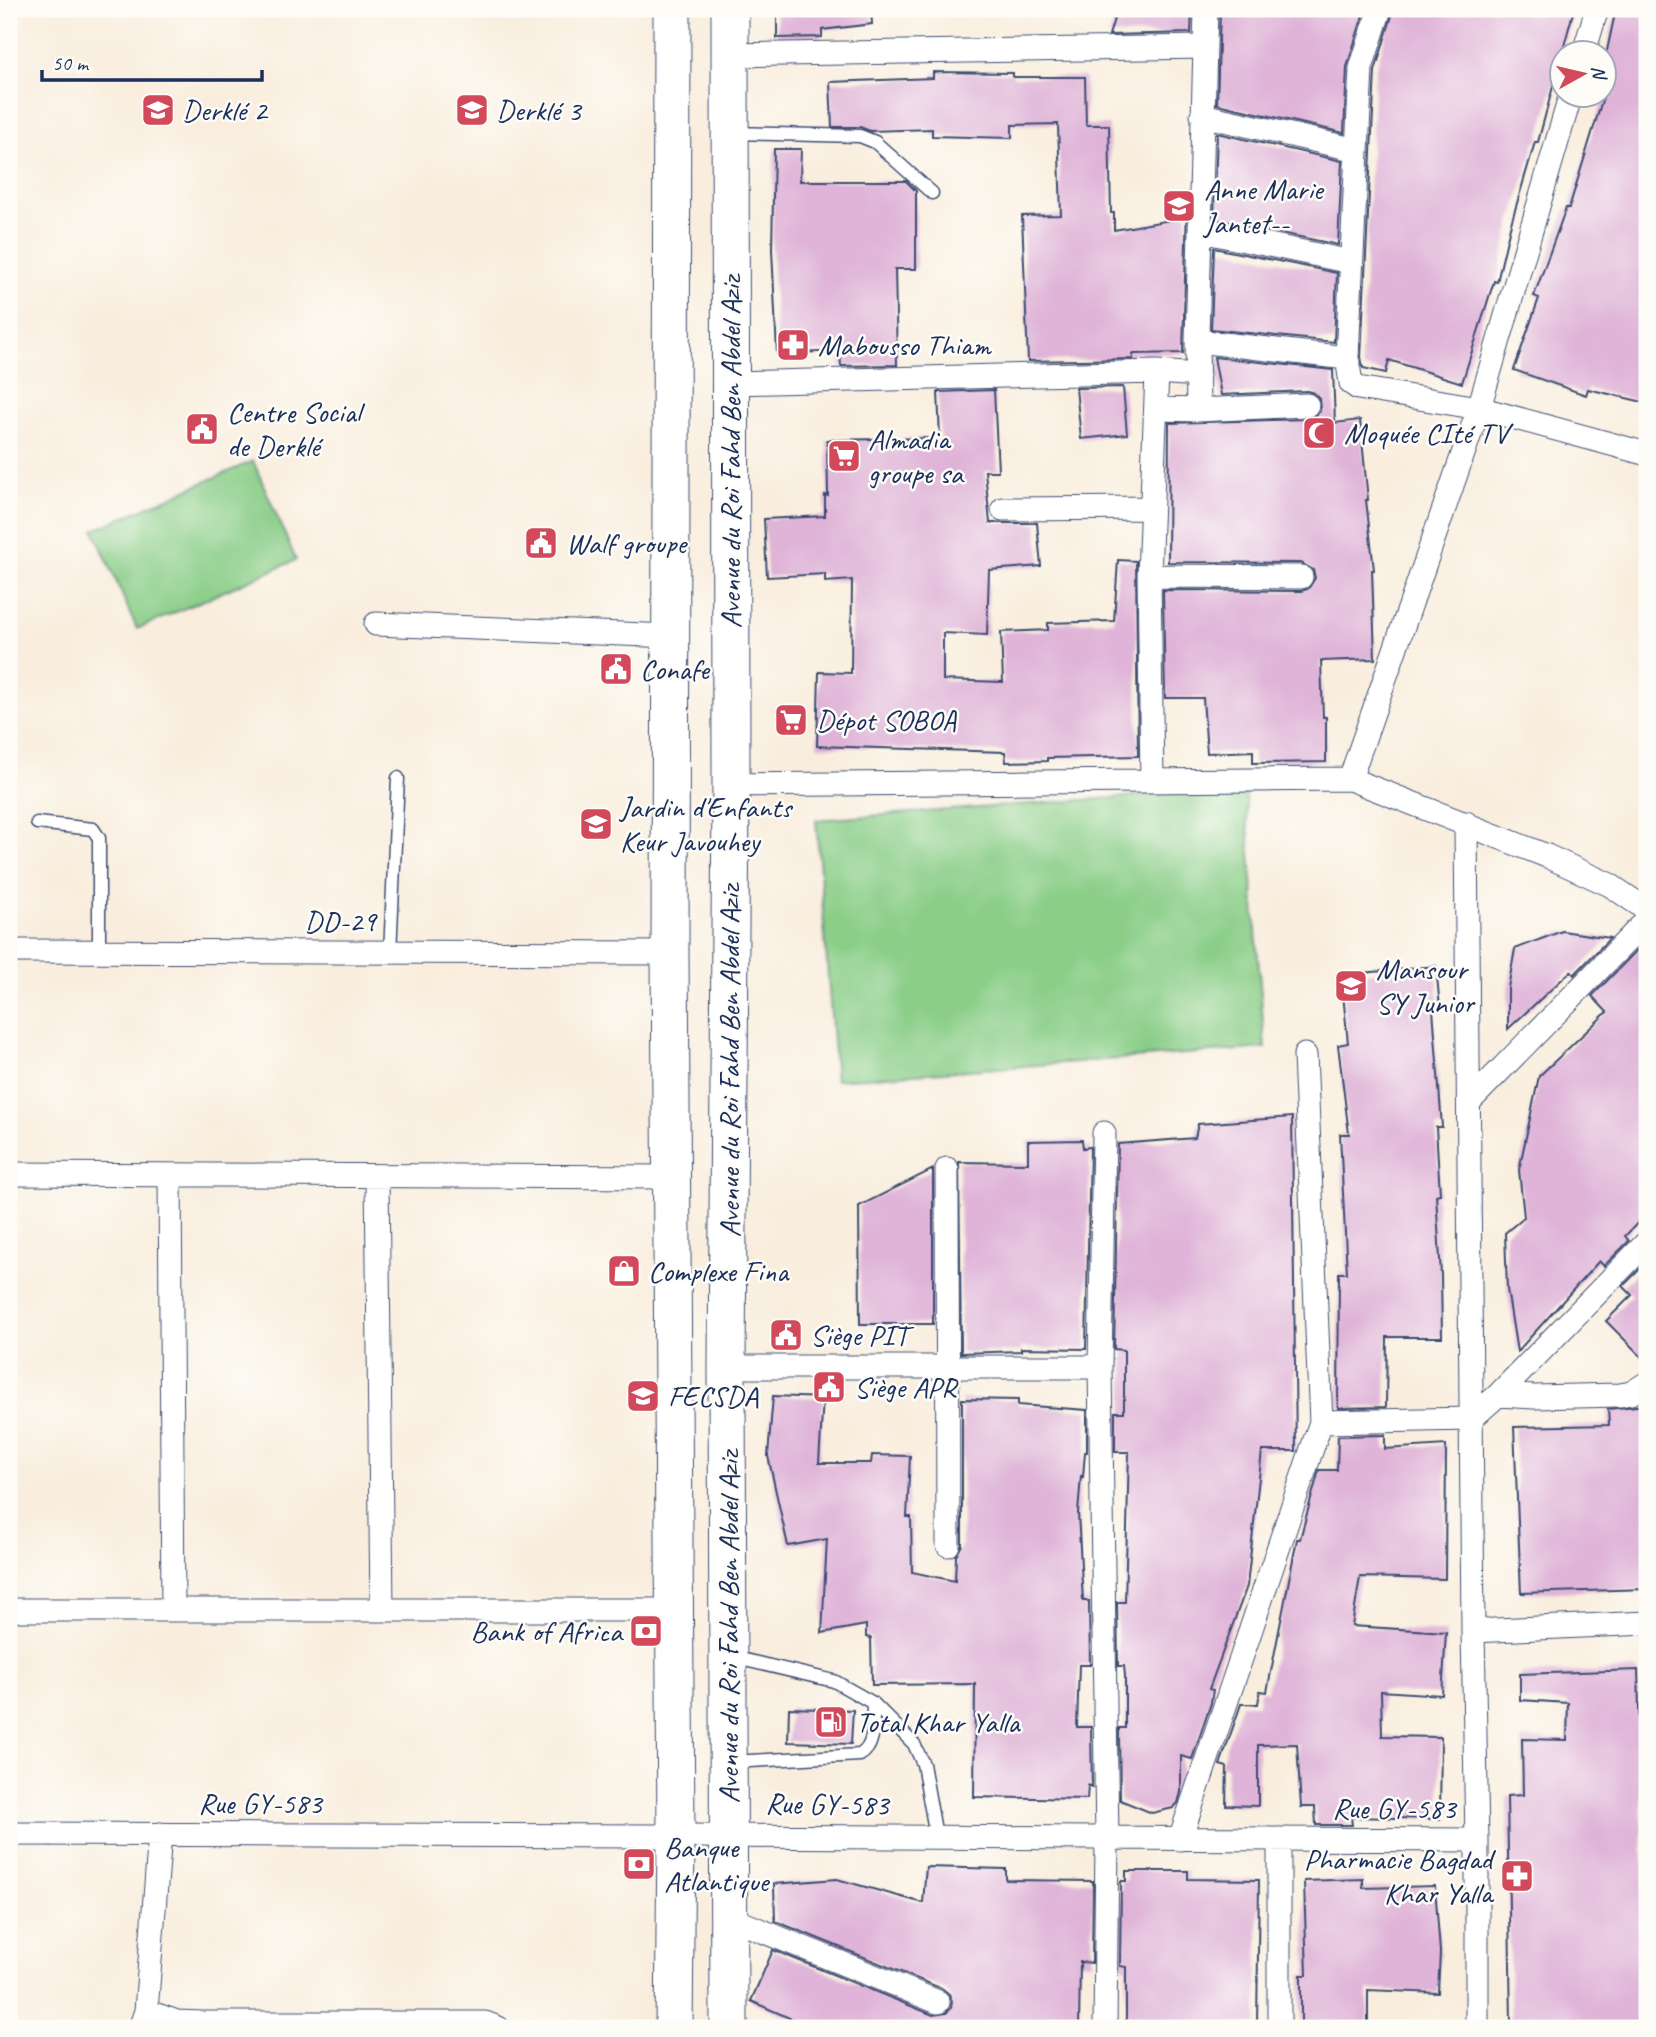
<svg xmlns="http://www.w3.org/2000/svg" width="1656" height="2037" font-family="Caveat,sans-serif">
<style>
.green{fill:#8ace88;stroke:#527e73;stroke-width:2}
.building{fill:#dfb4d8}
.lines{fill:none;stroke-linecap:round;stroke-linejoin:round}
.lane-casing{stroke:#3c4c71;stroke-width:15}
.street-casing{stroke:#3c4c71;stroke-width:25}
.primary-casing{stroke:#3c4c71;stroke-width:39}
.lane{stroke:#fff;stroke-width:12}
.street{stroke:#fff;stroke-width:23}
.primary{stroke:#fff;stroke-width:37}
.labels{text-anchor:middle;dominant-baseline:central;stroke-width:5;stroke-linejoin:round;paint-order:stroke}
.poi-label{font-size:30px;fill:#1b2f5e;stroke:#fdfcf7;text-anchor:start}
.street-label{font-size:30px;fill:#1b2f5e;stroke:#fdfcf7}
</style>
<rect width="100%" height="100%" fill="#fdfcf7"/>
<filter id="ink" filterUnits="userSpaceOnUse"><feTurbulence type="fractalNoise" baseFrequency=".0143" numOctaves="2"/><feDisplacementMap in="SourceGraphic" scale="14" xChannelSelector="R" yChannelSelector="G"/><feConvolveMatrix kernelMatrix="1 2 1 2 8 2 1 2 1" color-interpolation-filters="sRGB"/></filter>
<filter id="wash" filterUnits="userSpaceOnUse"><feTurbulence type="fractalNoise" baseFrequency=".00686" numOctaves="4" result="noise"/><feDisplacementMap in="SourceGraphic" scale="28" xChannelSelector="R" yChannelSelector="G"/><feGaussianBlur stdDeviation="1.57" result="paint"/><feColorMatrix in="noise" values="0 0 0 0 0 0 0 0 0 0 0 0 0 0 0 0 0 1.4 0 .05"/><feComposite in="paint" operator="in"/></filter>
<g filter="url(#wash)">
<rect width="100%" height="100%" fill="#f9eede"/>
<path class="green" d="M 253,461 L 296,560 L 137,629 L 94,530 Z
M 1245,788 L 1265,1048 L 836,1080 L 816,820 Z"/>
<g id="blocks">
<path class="building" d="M 777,9 L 871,9 L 872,24 L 822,30 L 822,37 L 777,38 Z
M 1117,9 L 1192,9 L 1191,33 L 1109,35 Z
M 1220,9 L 1365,9 L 1347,67 L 1344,133 L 1217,104 Z
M 1394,9 L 1574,9 L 1538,142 L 1535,142 L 1510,227 L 1497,282 L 1494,281 L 1462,383 L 1389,360 L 1386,373 L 1363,368 L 1361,357 L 1375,71 Z
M 1616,9 L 1647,9 L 1647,403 L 1588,389 L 1586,395 L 1514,370 L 1539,298 L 1534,296 L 1566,208 L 1569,208 L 1604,94 L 1604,64 Z
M 933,72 L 1013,73 L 1013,77 L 1085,77 L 1086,125 L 1109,125 L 1111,213 L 1114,213 L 1114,230 L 1171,220 L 1174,204 L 1187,204 L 1183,353 L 1133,354 L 1133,359 L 1028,361 L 1022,216 L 1061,215 L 1058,124 L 1012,125 L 1012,138 L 932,136 L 932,129 L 870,131 L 860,127 L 832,127 L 830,82 L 933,78 Z
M 1217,133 L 1342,161 L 1338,245 L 1214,219 Z
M 774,149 L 801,149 L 800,181 L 906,181 L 916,191 L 916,269 L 895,269 L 897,365 L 841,366 L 840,351 L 777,354 L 772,249 Z
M 1214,248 L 1337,273 L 1334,342 L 1211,329 Z
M 1214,357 L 1333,370 L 1335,423 L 1360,420 L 1368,500 L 1366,500 L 1374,570 L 1372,570 L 1375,659 L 1321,661 L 1323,717 L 1326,717 L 1326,762 L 1253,763 L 1253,751 L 1207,753 L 1203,698 L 1165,698 L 1163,590 L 1301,591 L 1308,589 L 1315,578 L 1313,570 L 1301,563 L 1168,562 L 1169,423 L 1308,419 L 1315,416 L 1320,411 L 1319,398 L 1314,393 L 1307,391 L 1221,395 Z
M 1123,387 L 1127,434 L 1081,439 L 1076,388 Z
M 994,390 L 998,471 L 985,471 L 990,523 L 1037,523 L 1041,566 L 989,570 L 987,635 L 943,633 L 943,680 L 1003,682 L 1001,632 L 1048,630 L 1048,623 L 1114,621 L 1118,560 L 1136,561 L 1138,756 L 1047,758 L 1047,761 L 1006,762 L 1005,752 L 817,746 L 819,672 L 851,673 L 852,580 L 825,582 L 825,574 L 767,577 L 764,519 L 825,516 L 825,495 L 828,496 L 827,440 L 940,438 L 938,392 Z
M 1562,931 L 1610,938 L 1574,975 L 1571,971 L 1508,1029 L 1508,988 L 1515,949 Z
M 1645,942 L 1647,942 L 1647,1213 L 1625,1236 L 1629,1241 L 1604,1266 L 1599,1261 L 1517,1352 L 1507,1289 L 1505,1233 L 1524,1217 L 1519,1170 L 1539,1076 L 1607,1012 L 1592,996 Z
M 1436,966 L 1440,1008 L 1433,1009 L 1442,1127 L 1436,1127 L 1440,1194 L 1436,1195 L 1441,1275 L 1442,1337 L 1387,1337 L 1386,1407 L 1338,1408 L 1339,1273 L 1347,1273 L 1340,1134 L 1349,1134 L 1338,1045 L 1348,1043 L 1341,975 Z
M 1292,1117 L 1296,1451 L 1262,1451 L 1247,1586 L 1209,1689 L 1213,1690 L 1211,1703 L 1192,1759 L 1181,1756 L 1181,1792 L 1178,1803 L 1173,1808 L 1152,1813 L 1120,1800 L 1119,1728 L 1125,1728 L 1125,1675 L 1124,1666 L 1118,1666 L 1117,1602 L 1125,1602 L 1129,1452 L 1115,1452 L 1115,1412 L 1124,1412 L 1124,1350 L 1114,1349 L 1118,1144 L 1195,1138 L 1198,1124 Z
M 1082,1140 L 1083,1148 L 1090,1147 L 1086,1349 L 1021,1348 L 1021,1351 L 961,1353 L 959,1162 L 1028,1163 L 1028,1141 Z
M 933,1169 L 933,1324 L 860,1324 L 859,1206 Z
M 1647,1262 L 1647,1362 L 1606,1321 L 1632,1295 L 1623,1286 Z
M 773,1396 L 823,1398 L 819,1463 L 871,1463 L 872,1455 L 910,1456 L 907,1517 L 911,1517 L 912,1572 L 955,1581 L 956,1556 L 962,1545 L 962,1399 L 1018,1400 L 1018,1405 L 1087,1410 L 1087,1452 L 1085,1452 L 1083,1477 L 1081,1476 L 1078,1513 L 1083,1601 L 1089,1601 L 1090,1665 L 1079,1665 L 1077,1727 L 1091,1727 L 1092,1787 L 1088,1785 L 1087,1799 L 974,1797 L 975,1684 L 872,1685 L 871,1638 L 866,1637 L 866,1625 L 822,1633 L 827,1539 L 788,1546 L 768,1456 Z
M 1636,1406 L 1647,1406 L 1647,1527 L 1645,1527 L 1647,1589 L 1521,1593 L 1514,1427 L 1609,1425 L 1608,1409 Z
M 1385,1435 L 1385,1449 L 1446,1445 L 1445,1579 L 1360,1577 L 1352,1626 L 1446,1632 L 1442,1695 L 1381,1691 L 1382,1736 L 1441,1737 L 1440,1819 L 1351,1817 L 1352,1825 L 1316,1825 L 1315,1807 L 1301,1807 L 1297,1744 L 1258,1745 L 1258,1806 L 1226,1805 L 1227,1767 L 1220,1765 L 1241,1704 L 1258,1704 L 1260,1691 L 1267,1692 L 1297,1539 L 1300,1539 L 1319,1470 L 1337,1470 L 1338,1436 Z
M 1638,1670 L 1644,1905 L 1646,1904 L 1643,1948 L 1644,2028 L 1580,2028 L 1580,2023 L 1511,2022 L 1507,1796 L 1523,1795 L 1522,1739 L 1567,1740 L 1568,1703 L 1520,1700 L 1520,1674 Z
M 789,1708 L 853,1710 L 851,1744 L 788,1742 Z
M 926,1867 L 1006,1869 L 1006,1880 L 1093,1881 L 1092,1963 L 1080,1962 L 1079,2028 L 812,2028 L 751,2001 L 773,1950 L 933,2015 L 946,2013 L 951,2008 L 952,2001 L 949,1994 L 943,1989 L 775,1921 L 774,1884 L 837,1879 L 923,1903 Z
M 1126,1871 L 1188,1871 L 1188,1879 L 1259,1880 L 1257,2024 L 1190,2023 L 1190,2028 L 1126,2028 L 1126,1967 L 1120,1966 L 1121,1881 L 1126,1881 Z
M 1363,1879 L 1363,1888 L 1435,1886 L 1440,1952 L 1438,1993 L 1368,1990 L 1368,2026 L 1301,2026 L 1301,1975 L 1307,1975 L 1304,1881 Z"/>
</g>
</g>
<g filter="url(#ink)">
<use href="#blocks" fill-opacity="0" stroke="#3c4c71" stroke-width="2"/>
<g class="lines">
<defs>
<path id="lane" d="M 734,133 L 860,136 L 875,142 L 932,193
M 37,823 L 93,829 L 99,838 L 99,952
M 390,953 L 398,778
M 873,1703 L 914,1744 L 923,1764 L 936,1836
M 732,1762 L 860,1755 C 877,1745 872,1721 873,1703 L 834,1681 L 732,1657"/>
<path id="street" d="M 1380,9 L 1361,68 L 1347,358 L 1351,383 L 1358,388 L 1479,408 L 1647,454
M 1584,52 L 1597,9
M 730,55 L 1204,47
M 1202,115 L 1357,150
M 1201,231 L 1351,262
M 1197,341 L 1347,358
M 730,383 L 1157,372 L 1198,375
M 1157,409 L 1198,410 L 1307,405
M 1198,410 L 1197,341 L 1206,9
M 1003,509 L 1150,508
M 1149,576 L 1301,577
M 376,624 L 671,636
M 1350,779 L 1479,408 L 1571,94
M 1152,780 L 1149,576 L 1157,372
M 731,785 L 1350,779 L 1547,856 L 1610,885 L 1647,910
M 1466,823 L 1473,1631 L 1477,1840 L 1477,2028
M 9,951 L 670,953
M 1305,1055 L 1321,1422
M 1470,1101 L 1647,920
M 1104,1133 L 1100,1367 L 1107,1839 L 1105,2028
M 947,1169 L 948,1545
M 9,1174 L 672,1177
M 170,1175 L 173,1610
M 377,1176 L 382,1610
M 727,1367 L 1100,1367
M 1498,1395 L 1534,1397 L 1620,1395 L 1631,1393 L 1647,1383
M 9,1610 L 674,1610
M 1473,1631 L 1647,1623
M 9,1834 C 498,1835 988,1837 1477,1840
M 1180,1839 L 1321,1422 L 1471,1419 L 1498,1395 L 1647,1242
M 730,1918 L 938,2002
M 146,2011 L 177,2022 L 203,2023 L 485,2023 L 498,2028
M 140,2028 L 146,2011 L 160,1834
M 1279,2028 L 1279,1839"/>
<path id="primary" d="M 672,9 L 670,953 L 676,1835 L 674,2028
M 729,2028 L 727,1367 L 731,785 L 730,9"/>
</defs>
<use href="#lane" class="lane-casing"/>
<use href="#street" class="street-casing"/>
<use href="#primary" class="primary-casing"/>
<use href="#lane" class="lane"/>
<use href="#street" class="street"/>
<use href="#primary" class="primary"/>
</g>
</g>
<defs>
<symbol id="school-square" viewBox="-11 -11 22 22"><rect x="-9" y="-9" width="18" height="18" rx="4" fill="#d1495b" stroke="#fdfcf7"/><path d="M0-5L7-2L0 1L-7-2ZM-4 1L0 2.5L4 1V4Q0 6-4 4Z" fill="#fff"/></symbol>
<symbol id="pharmacy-square" viewBox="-11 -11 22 22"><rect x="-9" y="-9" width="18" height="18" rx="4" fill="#d1495b" stroke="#fdfcf7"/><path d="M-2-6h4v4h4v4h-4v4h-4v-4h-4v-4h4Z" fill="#fff"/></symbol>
<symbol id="civic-square" viewBox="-11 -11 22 22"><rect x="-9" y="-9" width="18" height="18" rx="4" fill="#d1495b" stroke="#fdfcf7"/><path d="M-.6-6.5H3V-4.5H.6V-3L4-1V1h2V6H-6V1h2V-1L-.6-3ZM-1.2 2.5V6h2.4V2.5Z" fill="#fff"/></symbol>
<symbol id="mosque-square" viewBox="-11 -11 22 22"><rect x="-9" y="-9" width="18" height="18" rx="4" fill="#d1495b" stroke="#fdfcf7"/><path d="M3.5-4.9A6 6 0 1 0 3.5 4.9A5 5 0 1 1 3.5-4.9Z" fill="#fff"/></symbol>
<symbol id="supermarket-square" viewBox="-11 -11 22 22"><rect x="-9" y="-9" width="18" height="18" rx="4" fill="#d1495b" stroke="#fdfcf7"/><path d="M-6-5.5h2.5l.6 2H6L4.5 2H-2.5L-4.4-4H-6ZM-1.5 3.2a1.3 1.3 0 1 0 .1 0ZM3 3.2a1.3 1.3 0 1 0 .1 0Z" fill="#fff"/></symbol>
<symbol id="shop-square" viewBox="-11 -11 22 22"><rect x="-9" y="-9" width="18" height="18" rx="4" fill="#d1495b" stroke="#fdfcf7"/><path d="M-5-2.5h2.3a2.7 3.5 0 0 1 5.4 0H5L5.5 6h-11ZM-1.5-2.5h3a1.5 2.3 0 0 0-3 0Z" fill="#fff"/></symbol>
<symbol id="bank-square" viewBox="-11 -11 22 22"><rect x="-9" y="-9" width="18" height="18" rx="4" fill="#d1495b" stroke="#fdfcf7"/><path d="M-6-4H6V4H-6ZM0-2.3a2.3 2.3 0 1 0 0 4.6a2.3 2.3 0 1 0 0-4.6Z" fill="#fff"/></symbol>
<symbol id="fuel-square" viewBox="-11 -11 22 22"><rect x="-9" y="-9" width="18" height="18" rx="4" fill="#d1495b" stroke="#fdfcf7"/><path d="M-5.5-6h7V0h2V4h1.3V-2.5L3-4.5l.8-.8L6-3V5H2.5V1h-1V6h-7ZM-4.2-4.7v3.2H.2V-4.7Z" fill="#fff"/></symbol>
</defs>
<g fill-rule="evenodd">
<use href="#school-square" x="139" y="91" width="38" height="38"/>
<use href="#school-square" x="453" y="91" width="38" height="38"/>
<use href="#school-square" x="1160" y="187" width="38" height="38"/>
<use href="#pharmacy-square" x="774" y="326" width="38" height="38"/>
<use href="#civic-square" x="183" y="410" width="38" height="38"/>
<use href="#mosque-square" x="1300" y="414" width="38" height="38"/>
<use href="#supermarket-square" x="825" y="437" width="38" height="38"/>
<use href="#civic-square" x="522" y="524" width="38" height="38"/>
<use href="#civic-square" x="597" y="650" width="38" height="38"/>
<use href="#supermarket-square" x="772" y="701" width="38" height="38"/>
<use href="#school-square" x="577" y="805" width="38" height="38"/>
<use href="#school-square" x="1332" y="967" width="38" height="38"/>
<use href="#shop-square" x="605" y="1252" width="38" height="38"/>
<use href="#civic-square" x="767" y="1316" width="38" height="38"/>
<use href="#civic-square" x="810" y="1368" width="38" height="38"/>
<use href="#school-square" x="624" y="1377" width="38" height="38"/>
<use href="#bank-square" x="627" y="1612" width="38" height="38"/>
<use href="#fuel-square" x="812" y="1703" width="38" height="38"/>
<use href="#bank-square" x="620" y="1845" width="38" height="38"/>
<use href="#pharmacy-square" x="1498" y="1857" width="38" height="38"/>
</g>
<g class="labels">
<g class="poi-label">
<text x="182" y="110">Derklé 2</text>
<text x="496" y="110">Derklé 3</text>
<text x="1204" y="189">Anne Marie<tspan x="1204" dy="34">Jantet--</tspan></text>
<text x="818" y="345">Mabousso Thiam</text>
<text x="227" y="412">Centre Social<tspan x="227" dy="34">de Derklé</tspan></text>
<text x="1344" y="433">Moquée CIté TV</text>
<text x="868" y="439">Almadia<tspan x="868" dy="34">groupe sa</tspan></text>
<text x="566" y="543">Walf groupe</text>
<text x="640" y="669">Conafe</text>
<text x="816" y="720">Dépot SOBOA</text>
<text x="620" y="807">Jardin d'Enfants<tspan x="620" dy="34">Keur Javouhey</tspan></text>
<text x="1376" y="969">Mansour<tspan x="1376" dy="34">SY Junior</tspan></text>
<text x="648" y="1271">Complexe Fina</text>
<text x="810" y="1335">Siège PIT</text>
<text x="854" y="1387">Siège APR</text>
<text x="668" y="1396">FECSDA</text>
<text x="622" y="1631" text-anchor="end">Bank of Africa</text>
<text x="856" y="1722">Total Khar Yalla</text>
<text x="664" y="1847">Banque<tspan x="664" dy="34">Atlantique</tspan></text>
<text x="1492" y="1859" text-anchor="end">Pharmacie Bagdad<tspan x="1492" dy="34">Khar Yalla</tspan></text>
</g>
<g class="street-label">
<text transform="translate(730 452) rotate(-90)">Avenue du Roi Fahd Ben Abdel Aziz</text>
<text x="340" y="921">DD-29</text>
<text transform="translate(729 1061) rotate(-90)">Avenue du Roi Fahd Ben Abdel Aziz</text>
<text transform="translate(728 1627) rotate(-90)">Avenue du Roi Fahd Ben Abdel Aziz</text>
<text x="260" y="1803">Rue GY-583</text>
<text transform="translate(827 1804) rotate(1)">Rue GY-583</text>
<text x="1394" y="1808">Rue GY-583</text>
</g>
</g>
<rect width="1656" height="2037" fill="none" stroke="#fdfcf7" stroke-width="35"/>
<g transform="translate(1583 74) rotate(82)"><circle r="33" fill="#fdfcf7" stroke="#a3aaba" stroke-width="2"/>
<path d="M0-5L12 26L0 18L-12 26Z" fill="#d1495b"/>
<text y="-10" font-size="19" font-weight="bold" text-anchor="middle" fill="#1b2f5e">N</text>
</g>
<path d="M42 70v10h220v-10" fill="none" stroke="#1b2f5e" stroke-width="3.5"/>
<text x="52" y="70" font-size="21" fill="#1b2f5e" stroke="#fdfcf7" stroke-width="5" paint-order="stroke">50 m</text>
</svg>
